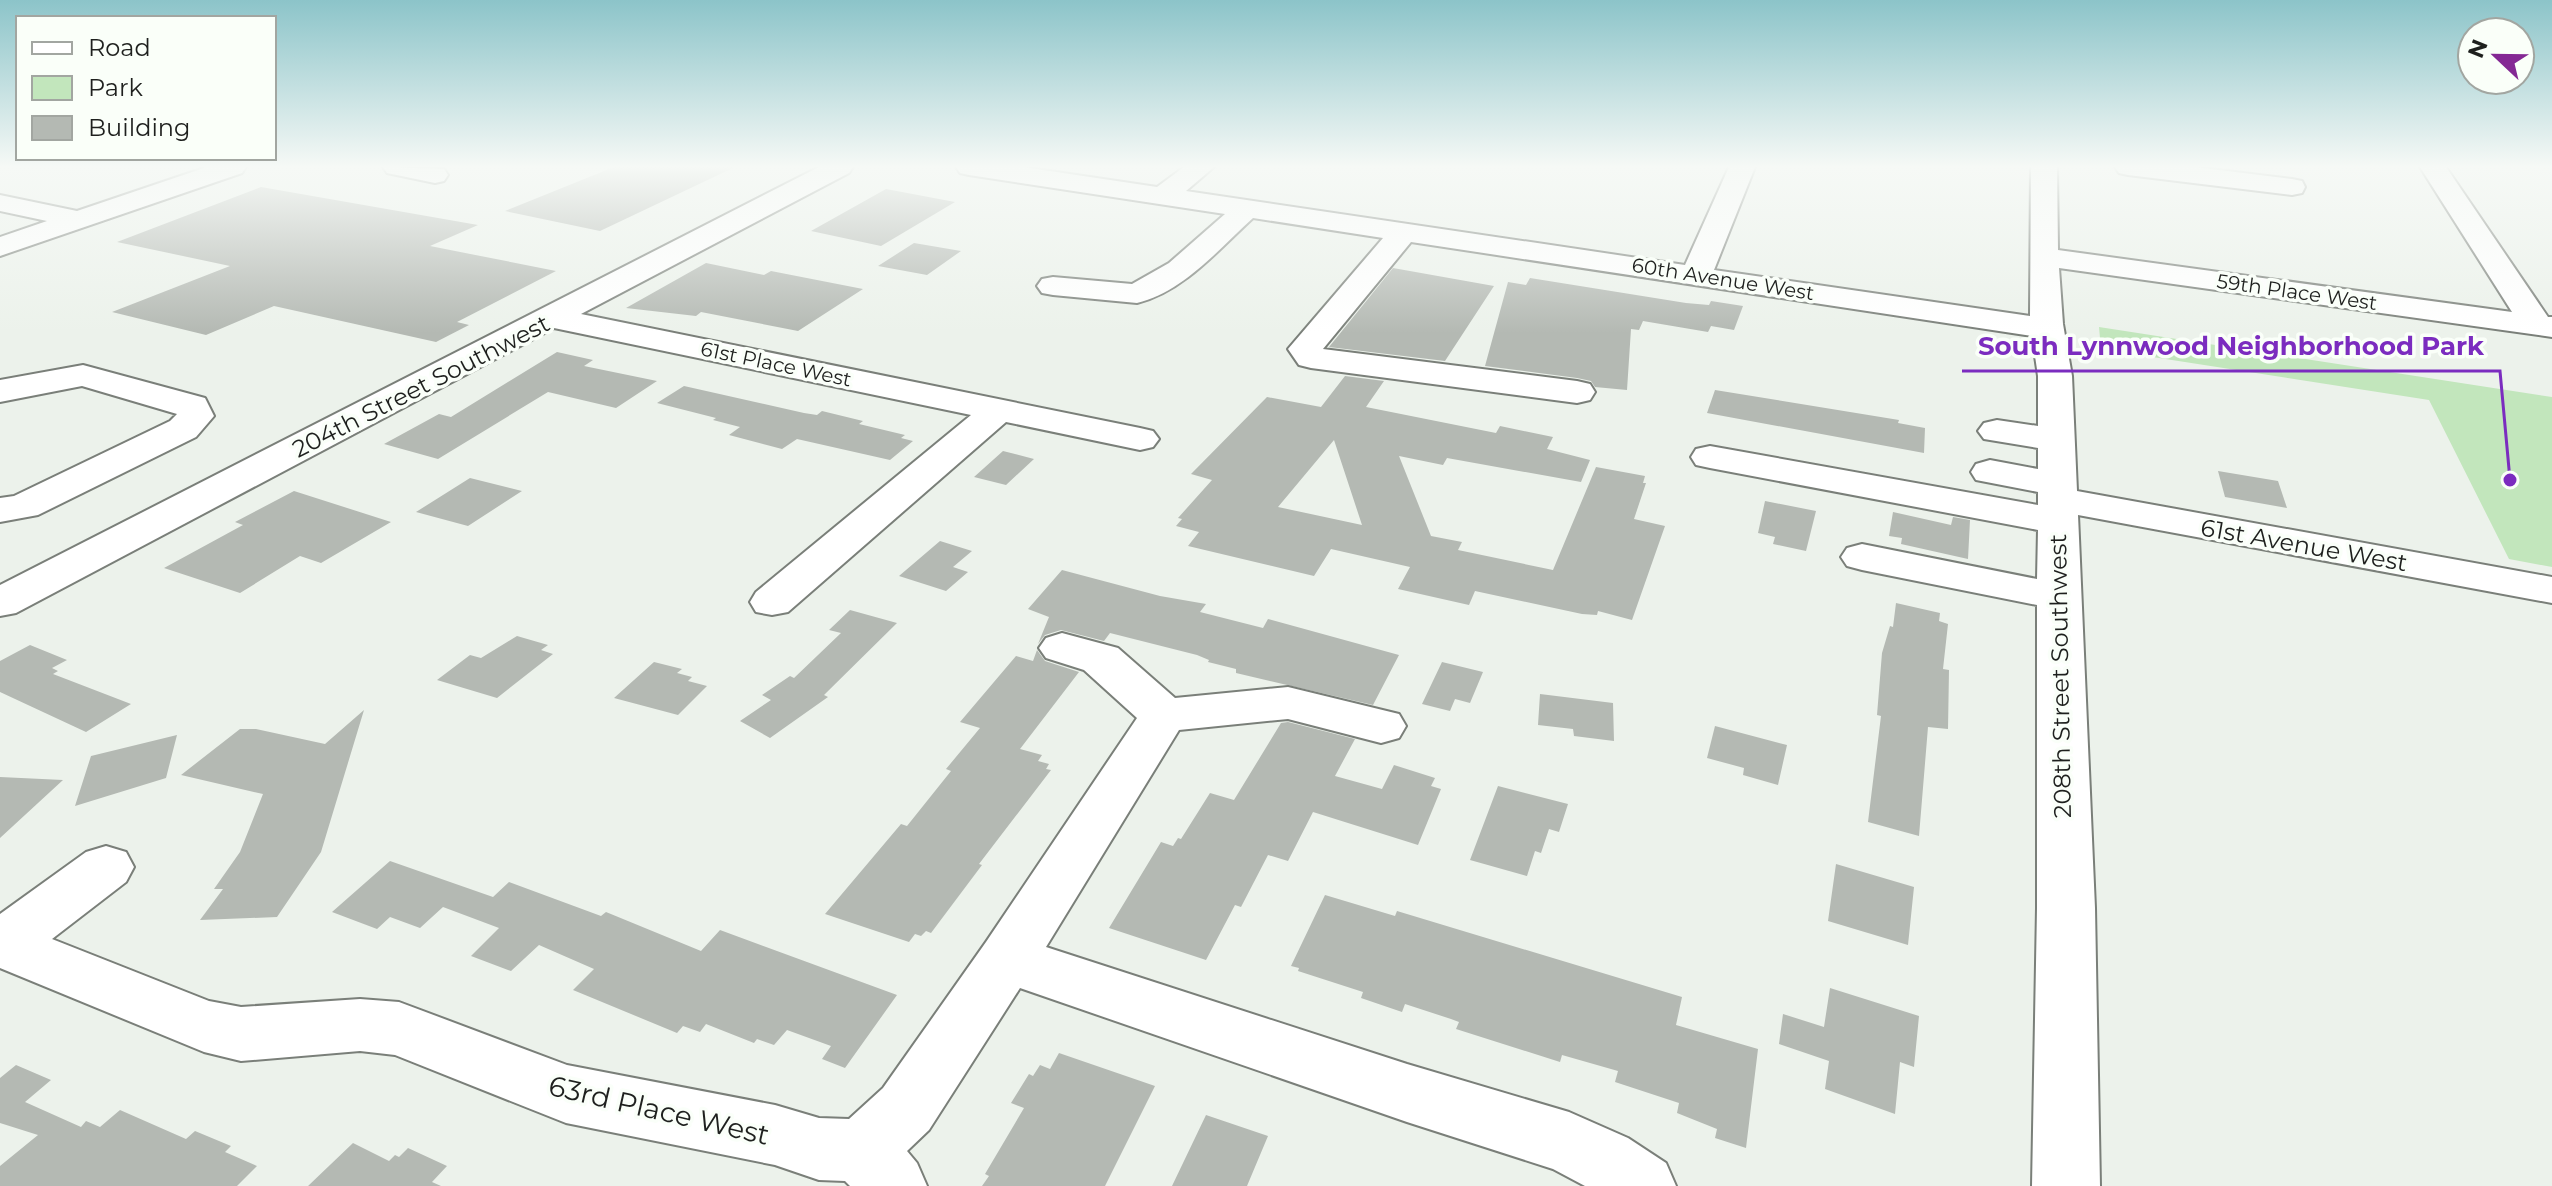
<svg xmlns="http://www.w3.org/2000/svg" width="2552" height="1186" font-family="Montserrat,sans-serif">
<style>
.green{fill:#c2e6bc}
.building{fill:#b4b9b3;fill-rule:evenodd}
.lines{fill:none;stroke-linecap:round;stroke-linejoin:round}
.minor-casing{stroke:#7a7f79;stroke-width:4}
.minor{fill:#fff;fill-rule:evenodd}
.labels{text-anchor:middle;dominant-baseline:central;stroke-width:7;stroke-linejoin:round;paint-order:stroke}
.far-street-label{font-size:20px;fill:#1e201e;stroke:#fafff9}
.street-label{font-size:24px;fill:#1e201e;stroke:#fafff9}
.near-street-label{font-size:28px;fill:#1e201e;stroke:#fafff9}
.leader{fill:none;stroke:#7b2cbf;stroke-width:3}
.callout-dot{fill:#7b2cbf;stroke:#fafff9;stroke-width:3}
.callout-label{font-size:26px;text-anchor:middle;font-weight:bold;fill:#7b2cbf;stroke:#fafff9;stroke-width:7;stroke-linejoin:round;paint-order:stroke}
</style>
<rect width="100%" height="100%" fill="#ecf2eb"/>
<path class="green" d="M 2099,327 L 2552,397 L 2552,567 L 2509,559 L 2429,400 L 2101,349 Z"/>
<path class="building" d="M 614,167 L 735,167 L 600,231 L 505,211 Z
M 261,187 L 478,225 L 430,246 L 556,271 L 457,322 L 469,325 L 436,342 L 274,306 L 206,335 L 112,312 L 230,266 L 117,242 Z
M 886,189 L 955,202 L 881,246 L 811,231 Z
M 914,243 L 961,251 L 927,275 L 878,266 Z
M 706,263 L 764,275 L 771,271 L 863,289 L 798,331 L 701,312 L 696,316 L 626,308 Z
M 1393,268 L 1494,286 L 1445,361 L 1329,347 Z
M 1530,278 L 1686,303 L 1709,305 L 1711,301 L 1743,306 L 1734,330 L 1711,326 L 1708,332 L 1643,321 L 1639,330 L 1631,329 L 1627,390 L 1595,387 L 1591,381 L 1577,378 L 1485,366 L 1508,282 L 1526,285 Z
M 557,352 L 593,360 L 584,366 L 657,381 L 616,408 L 548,392 L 438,459 L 384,444 L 439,414 L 451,417 Z
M 1345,376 L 1384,381 L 1366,407 L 1496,433 L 1500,426 L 1553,437 L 1547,449 L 1590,460 L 1581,482 L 1447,458 L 1443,465 L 1399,456 L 1431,536 L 1462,542 L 1458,550 L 1553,570 L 1596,467 L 1645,476 L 1643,483 L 1646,483 L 1634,519 L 1665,526 L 1632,620 L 1598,611 L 1597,615 L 1582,614 L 1475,591 L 1469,605 L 1398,589 L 1410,567 L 1331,549 L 1314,576 L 1188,546 L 1199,532 L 1176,526 L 1182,519 L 1178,518 L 1212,480 L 1191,474 L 1267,397 L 1321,407 ZM 1334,440 L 1362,525 L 1278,507 Z
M 684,386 L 804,413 L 817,415 L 822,411 L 863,421 L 859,424 L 905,435 L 901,438 L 913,441 L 890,460 L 797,439 L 782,449 L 729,435 L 740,427 L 713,420 L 716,418 L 657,403 Z
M 1715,390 L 1899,420 L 1898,423 L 1925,428 L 1924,453 L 1707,413 Z
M 1003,451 L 1034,459 L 1006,485 L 974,477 Z
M 2218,471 L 2278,481 L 2287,508 L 2225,497 Z
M 470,478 L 522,491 L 468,526 L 416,512 Z
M 294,491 L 391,522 L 321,563 L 300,556 L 240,593 L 164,568 L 243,525 L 235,522 Z
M 1765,501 L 1816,511 L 1806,551 L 1773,544 L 1775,537 L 1758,533 Z
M 1893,512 L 1951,525 L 1953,517 L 1970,520 L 1968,559 L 1901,544 L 1902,538 L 1889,536 Z
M 940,541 L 972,551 L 953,567 L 968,572 L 946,591 L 899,576 Z
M 1062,570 L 1160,596 L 1206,604 L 1200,612 L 1263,628 L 1268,619 L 1399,655 L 1373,705 L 1236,673 L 1236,669 L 1208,662 L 1209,660 L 1197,655 L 1110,633 L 1104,641 L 1061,630 L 1045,635 L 1038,644 L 1049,617 L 1028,609 Z
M 1896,603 L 1940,613 L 1939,621 L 1948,624 L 1943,669 L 1949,670 L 1948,729 L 1928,727 L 1919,836 L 1868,822 L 1881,716 L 1877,715 L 1882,653 L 1890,626 L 1893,627 Z
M 850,610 L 897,623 L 824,695 L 828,697 L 770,738 L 740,721 L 771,700 L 762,695 L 790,676 L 794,678 L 841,633 L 829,630 Z
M 517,636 L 548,645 L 541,650 L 553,654 L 497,698 L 437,680 L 470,655 L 481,658 Z
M 30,645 L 67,660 L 52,668 L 58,671 L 53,674 L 131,704 L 86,732 L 0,692 L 0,661 Z
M 1037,650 L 1045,661 L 1079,672 L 1020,749 L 1042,755 L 1038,761 L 1049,764 L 1046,769 L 1051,770 L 979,864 L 982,865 L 931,933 L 926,931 L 921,936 L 915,934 L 909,942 L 825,914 L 901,824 L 907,826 L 951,771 L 946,769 L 980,728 L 960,722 L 1016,656 L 1033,661 Z
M 654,662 L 682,669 L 677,673 L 692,677 L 688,681 L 707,686 L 678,715 L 614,698 Z
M 1442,662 L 1483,672 L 1470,703 L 1455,699 L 1450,711 L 1422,704 Z
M 1540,694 L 1613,703 L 1614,741 L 1574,736 L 1573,729 L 1538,725 Z
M 364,710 L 321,852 L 277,917 L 200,920 L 223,889 L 214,889 L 240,852 L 263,794 L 181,775 L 240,729 L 256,729 L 325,744 Z
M 1288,722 L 1355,739 L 1335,776 L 1382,789 L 1394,765 L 1435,778 L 1431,786 L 1441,789 L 1418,845 L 1313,812 L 1288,861 L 1268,855 L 1241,907 L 1235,905 L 1206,960 L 1109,928 L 1161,842 L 1173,846 L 1178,838 L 1181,839 L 1210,793 L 1234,800 L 1281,723 Z
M 1715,726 L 1787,745 L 1778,785 L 1743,775 L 1744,768 L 1707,758 Z
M 177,735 L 166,778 L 75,806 L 91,756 Z
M 0,777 L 63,780 L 0,838 Z
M 1498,786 L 1568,804 L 1559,832 L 1549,829 L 1541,853 L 1535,851 L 1527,876 L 1470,860 Z
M 390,861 L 493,897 L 509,882 L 601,916 L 606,912 L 701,951 L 720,930 L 897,995 L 845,1068 L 822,1059 L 831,1046 L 787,1030 L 774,1045 L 757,1039 L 754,1043 L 706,1024 L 700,1032 L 683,1026 L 677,1033 L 573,990 L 594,969 L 539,945 L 511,971 L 471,956 L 499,928 L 443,907 L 420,928 L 390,917 L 377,929 L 332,912 Z
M 1836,864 L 1914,887 L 1908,945 L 1828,921 Z
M 1325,895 L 1395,916 L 1397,911 L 1682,997 L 1676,1025 L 1758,1049 L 1746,1148 L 1715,1138 L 1717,1129 L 1677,1113 L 1679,1103 L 1615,1082 L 1618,1071 L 1562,1055 L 1560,1062 L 1456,1029 L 1459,1022 L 1451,1019 L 1405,1004 L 1402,1012 L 1361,998 L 1363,992 L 1298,971 L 1299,968 L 1291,966 Z
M 1830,988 L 1919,1016 L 1914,1067 L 1900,1062 L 1895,1114 L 1825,1089 L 1829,1061 L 1779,1044 L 1783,1014 L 1824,1027 Z
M 1059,1053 L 1155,1086 L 1105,1186 L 982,1186 L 989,1176 L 985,1174 L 1024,1108 L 1011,1103 L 1029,1074 L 1033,1076 L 1040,1065 L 1050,1069 Z
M 16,1065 L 51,1080 L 25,1102 L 81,1127 L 86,1121 L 100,1127 L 120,1110 L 186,1139 L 195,1131 L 231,1146 L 225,1152 L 257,1166 L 237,1186 L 0,1186 L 0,1166 L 38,1135 L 0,1123 L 0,1078 Z
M 1206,1115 L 1268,1136 L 1247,1186 L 1172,1186 Z
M 353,1143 L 389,1161 L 395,1155 L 399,1157 L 408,1148 L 447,1166 L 432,1182 L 441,1186 L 308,1186 Z"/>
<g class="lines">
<defs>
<path id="minor" d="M 207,167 L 246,167 L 242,173 L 0,256 L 0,237 L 47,221 L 0,211 L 0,195 L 77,211 Z
M 383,167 L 444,169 L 448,175 L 444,181 L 435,183 L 387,173 Z
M 819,167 L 853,167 L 849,173 L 581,314 L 1140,428 L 1153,431 L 1159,439 L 1153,447 L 1140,450 L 1006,422 L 788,612 L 772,615 L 756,612 L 750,602 L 756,592 L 971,415 L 554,328 L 16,613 L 0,616 L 0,585 Z
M 956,167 L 1023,167 L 1157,187 L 1184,167 L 1214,167 L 1186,191 L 1685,265 L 1729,167 L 1755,167 L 1714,270 L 2030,316 L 2031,167 L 2057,167 L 2058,250 L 2512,312 L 2420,167 L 2446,167 L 2548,317 L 2552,317 L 2552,337 L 2059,268 L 2063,324 L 2072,376 L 2077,491 L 2552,577 L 2552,603 L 2078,515 L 2095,908 L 2100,1186 L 2032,1186 L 2037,908 L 2037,605 L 1862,570 L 1847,566 L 1841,557 L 1847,548 L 1862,544 L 2037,579 L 2038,530 L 1710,468 L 1696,465 L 1691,457 L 1696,449 L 1710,446 L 2038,505 L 2038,492 L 1976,480 L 1971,472 L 1976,464 L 1990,460 L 2038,469 L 2038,448 L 1984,439 L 1978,431 L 1984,423 L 1997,420 L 2038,426 L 2038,376 L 2032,336 L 1411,242 L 1323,349 L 1577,381 L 1590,384 L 1595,392 L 1590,400 L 1577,403 L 1311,368 L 1299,365 L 1288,349 L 1383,238 L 1253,218 C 1219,249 1183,292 1137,303 L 1053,295 L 1042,293 L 1037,286 L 1042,279 L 1053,277 L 1132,284 L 1169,263 L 1225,214 L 969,175 L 960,173 Z
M 2115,167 L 2195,167 L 2292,179 L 2302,181 L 2305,187 L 2302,193 L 2292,195 L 2128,175 L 2119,173 Z
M 83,365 L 205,398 L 214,416 L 196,437 L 38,515 L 0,522 L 0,498 L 14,496 L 170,421 L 177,414 L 82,386 L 0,402 L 0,380 Z
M 1062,633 L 1118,648 L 1175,698 L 1288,687 L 1399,714 L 1406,726 L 1399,738 L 1381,743 L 1288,719 L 1179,730 L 1046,947 L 1407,1064 L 1569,1112 L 1628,1138 L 1666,1163 L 1676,1186 L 1585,1186 L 1553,1169 L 1407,1122 L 1020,988 L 929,1130 L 907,1151 L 917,1163 L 927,1186 L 850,1186 L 845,1181 L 819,1180 L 775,1165 L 566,1123 L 395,1055 L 360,1051 L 241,1061 L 204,1052 L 0,968 L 0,914 L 86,852 L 106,846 L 126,852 L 134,867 L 126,882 L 52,939 L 209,1001 L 241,1007 L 360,999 L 399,1002 L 567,1065 L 775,1105 L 819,1118 L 849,1119 L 883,1088 L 986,942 L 1137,718 L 1084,670 L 1046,658 L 1039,648 L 1046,638 Z"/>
</defs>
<use href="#minor" class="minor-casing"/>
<use href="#minor" class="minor"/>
</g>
<linearGradient id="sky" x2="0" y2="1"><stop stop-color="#8cc4c9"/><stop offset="0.5" stop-color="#f6f9f6"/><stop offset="1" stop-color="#f6f9f6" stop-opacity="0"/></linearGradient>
<rect width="2552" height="333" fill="url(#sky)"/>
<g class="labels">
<g class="far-street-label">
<text transform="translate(1723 279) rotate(9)">60th Avenue West</text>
<text transform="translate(2297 292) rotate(8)">59th Place West</text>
<text transform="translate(776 364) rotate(12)">61st Place West</text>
</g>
<g class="street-label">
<text transform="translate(421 386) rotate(-27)">204th Street Southwest</text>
<text transform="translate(2304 545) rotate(10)">61st Avenue West</text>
<text transform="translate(2060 676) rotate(-91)">208th Street Southwest</text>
</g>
<g class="near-street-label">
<text transform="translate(659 1110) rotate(13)">63rd Place West</text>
</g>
</g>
<path class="leader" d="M2510 480L2500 371H1962"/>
<circle class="callout-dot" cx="2510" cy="480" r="8"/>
<g class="callout-label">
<text x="2231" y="355">South Lynnwood Neighborhood Park</text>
</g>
<rect x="16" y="16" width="260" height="144" fill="#fafff9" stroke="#a2a6a1" stroke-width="2"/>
<rect x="32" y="42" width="40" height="12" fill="#ffffff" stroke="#a2a6a1" stroke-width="2"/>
<text x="88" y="56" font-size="24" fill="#1e201e">Road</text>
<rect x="32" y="76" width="40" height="24" fill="#c2e6bc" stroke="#a2a6a1" stroke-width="2"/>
<text x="88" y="96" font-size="24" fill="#1e201e">Park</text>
<rect x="32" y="116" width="40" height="24" fill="#b4b9b3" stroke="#a2a6a1" stroke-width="2"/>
<text x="88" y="136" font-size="24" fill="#1e201e">Building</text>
<g transform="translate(2496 56) rotate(292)"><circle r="38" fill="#fafff9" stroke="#a2a6a1" stroke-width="2"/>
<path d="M0-6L14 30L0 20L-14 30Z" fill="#842894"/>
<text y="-12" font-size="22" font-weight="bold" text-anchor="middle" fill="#1e201e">N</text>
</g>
</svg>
